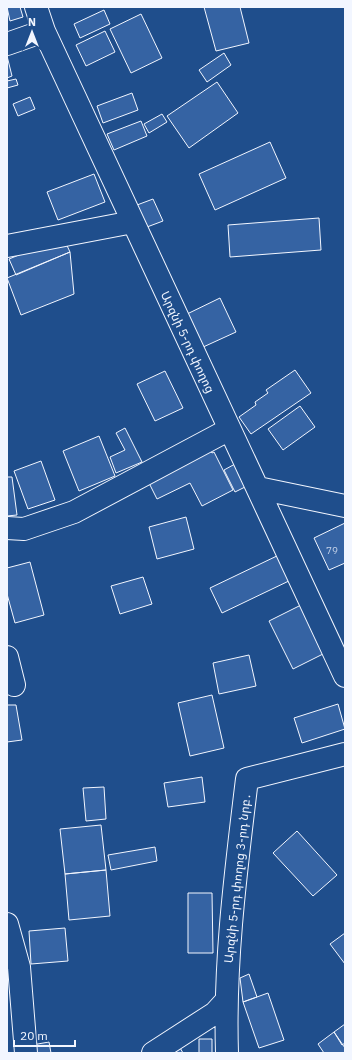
<svg xmlns="http://www.w3.org/2000/svg" width="352" height="1060" font-family="'IBM Plex Sans','Noto Sans Armenian',sans-serif">
<style>
.building{fill:#3563a3;stroke:#f2f6ff}
.lines{fill:none;stroke-linecap:round;stroke-linejoin:round}
.minor-casing{stroke:#f2f6ff;stroke-width:24}
.minor{stroke:#1f4e8c;stroke-width:22}
.labels{text-anchor:middle;dominant-baseline:central;stroke-width:3;stroke-linejoin:round;paint-order:stroke}
.number-label{font-size:10px;fill:#c3d1e8}
.street-label{font-size:12px;fill:#f2f6ff;stroke:#1f4e8c}
</style>
<rect width="100%" height="100%" fill="#1f4e8c"/>
<path class="building" d="M 7,7 L 20,7 L 23,17 L 10,21 Z
M 204,7 L 240,7 L 249,43 L 216,51 Z
M 104,10 L 110,24 L 80,38 L 74,24 Z
M 141,14 L 162,58 L 131,73 L 110,29 Z
M 105,31 L 115,52 L 86,66 L 76,45 Z
M 224,53 L 231,65 L 207,82 L 199,70 Z
M 7,56 L 12,76 L 7,78 Z
M 16,79 L 18,85 L 7,88 L 7,81 Z
M 217,82 L 238,113 L 189,148 L 167,116 Z
M 132,93 L 138,110 L 103,123 L 97,106 Z
M 30,97 L 35,109 L 18,116 L 13,104 Z
M 162,114 L 167,122 L 149,133 L 144,124 Z
M 141,121 L 147,136 L 114,150 L 107,134 Z
M 270,142 L 286,178 L 215,210 L 199,174 Z
M 94,174 L 105,202 L 58,220 L 47,192 Z
M 153,199 L 163,221 L 147,227 L 137,205 Z
M 319,218 L 321,250 L 230,257 L 228,225 Z
M 63,237 L 70,252 L 16,275 L 9,259 Z
M 70,252 L 74,294 L 21,315 L 7,278 Z
M 220,298 L 236,332 L 201,348 L 185,315 Z
M 295,370 L 311,393 L 251,434 L 239,417 L 256,405 L 255,402 L 268,393 L 266,390 Z
M 165,371 L 183,408 L 155,421 L 137,384 Z
M 300,406 L 315,427 L 283,450 L 268,429 Z
M 125,428 L 142,462 L 116,473 L 110,457 L 125,450 L 116,433 Z
M 99,436 L 115,476 L 79,491 L 63,451 Z
M 208,447 L 212,453 L 214,452 L 233,490 L 202,506 L 190,483 L 157,499 L 146,477 Z
M 41,461 L 55,500 L 28,509 L 14,471 Z
M 235,464 L 247,486 L 235,492 L 224,470 Z
M 7,477 L 12,477 L 17,515 L 7,516 Z
M 186,517 L 194,549 L 157,559 L 149,527 Z
M 345,523 L 345,563 L 329,570 L 314,538 Z
M 281,554 L 293,579 L 222,613 L 210,588 Z
M 30,562 L 44,615 L 15,623 L 7,594 L 7,568 Z
M 143,577 L 152,604 L 120,614 L 111,586 Z
M 303,604 L 327,652 L 293,669 L 269,621 Z
M 249,655 L 256,686 L 219,694 L 213,663 Z
M 212,695 L 224,748 L 190,756 L 178,703 Z
M 338,704 L 345,729 L 302,743 L 294,718 Z
M 7,705 L 16,705 L 22,740 L 7,742 Z
M 202,777 L 205,802 L 168,807 L 164,783 Z
M 104,787 L 106,819 L 86,821 L 83,788 Z
M 101,825 L 106,870 L 65,874 L 60,829 Z
M 297,831 L 337,875 L 313,896 L 273,853 Z
M 155,847 L 157,861 L 111,870 L 108,855 Z
M 106,870 L 110,916 L 69,920 L 65,874 Z
M 188,893 L 212,893 L 213,953 L 188,953 Z
M 65,928 L 68,961 L 31,964 L 29,931 Z
M 345,933 L 345,964 L 330,944 Z
M 249,974 L 257,997 L 243,1002 L 240,978 Z
M 268,993 L 284,1040 L 259,1048 L 243,1002 Z
M 345,1024 L 345,1043 L 342,1045 L 334,1032 Z
M 334,1032 L 345,1048 L 345,1053 L 324,1053 L 318,1044 Z
M 199,1039 L 212,1039 L 212,1053 L 199,1053 Z
M 49,1042 L 51,1053 L 33,1053 L 32,1045 Z
M 179,1046 L 183,1053 L 167,1053 Z"/>
<g class="lines">
<defs>
<path id="minor" d="M 36,7 L 44,31 L 345,676
M 7,44 L 44,31
M 7,246 L 133,222
M 258,488 L 345,506
M 7,528 L 24,529 L 74,512 L 228,430
M 7,657 L 14,685
M 7,924 L 19,967 L 26,1053
M 153,1053 L 215,1013 L 225,1002
M 227,1053 C 224,961 236,870 247,779 L 345,754"/>
</defs>
<use href="#minor" class="minor-casing"/>
<use href="#minor" class="minor"/>
</g>
<g class="labels">
<g class="number-label">
<text x="332" y="550">79</text>
</g>
<g class="street-label">
<text transform="translate(188 342) rotate(65)">Արզնի 5-րդ փողոց</text>
<text transform="translate(237 878) rotate(-84)">Արզնի 5-րդ փողոց 3-րդ նրբ․</text>
</g>
</g>
<rect width="352" height="1060" fill="none" stroke="#f2f6ff" stroke-width="16"/>
<g transform="translate(32 32)" stroke="#1f4e8c" stroke-width="3" paint-order="stroke">
<path d="M0-3L7 15L0 10L-7 15Z" fill="#f2f6ff"/>
<text y="-6" font-size="11" font-weight="bold" text-anchor="middle" fill="#f2f6ff">N</text>
</g>
<path d="M14 1040v6h61v-6" fill="none" stroke="#f2f6ff" stroke-width="2"/>
<text x="20" y="1040" font-size="12" fill="#f2f6ff" stroke="#1f4e8c" stroke-width="3" paint-order="stroke">20 m</text>
</svg>
